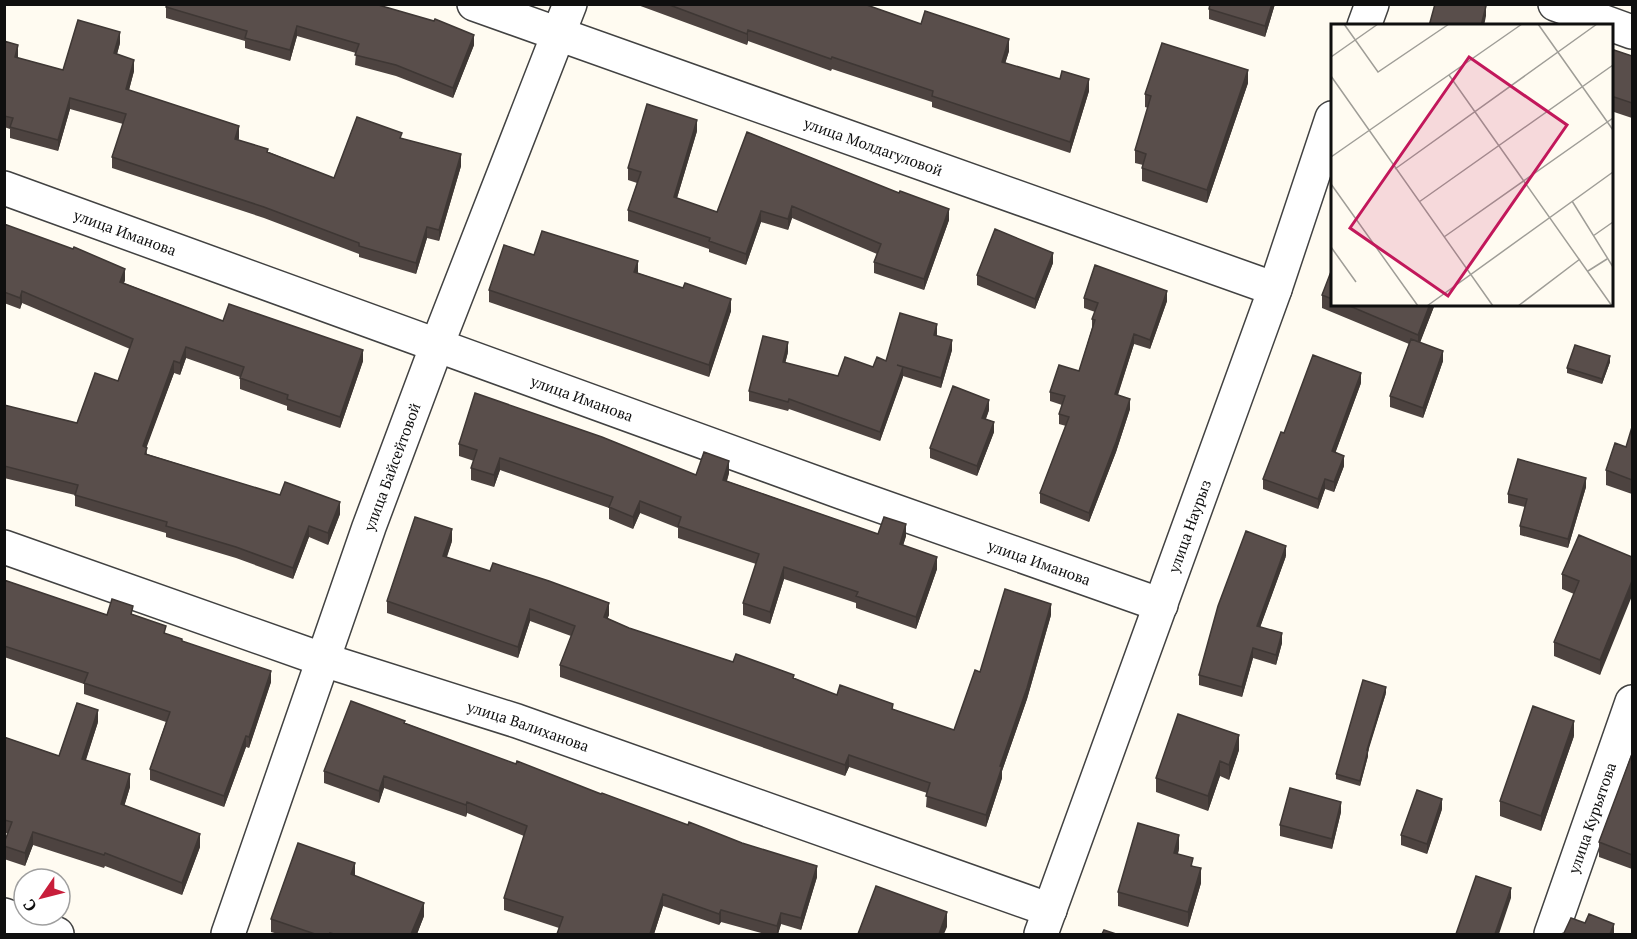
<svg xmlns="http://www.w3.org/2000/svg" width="1637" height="939" font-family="'PT Serif',serif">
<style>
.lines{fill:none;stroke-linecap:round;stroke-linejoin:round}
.minor-casing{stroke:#424242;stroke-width:36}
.minor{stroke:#fff;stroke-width:33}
.wall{fill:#4d4340}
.shaded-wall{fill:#3e3734}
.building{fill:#594e4b;stroke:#3e3734;stroke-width:1.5}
.labels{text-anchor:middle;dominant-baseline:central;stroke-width:6;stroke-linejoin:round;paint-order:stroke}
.street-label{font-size:15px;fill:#0f0f0f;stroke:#fff}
.inset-road{fill:none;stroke:#9f9d97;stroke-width:1.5}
.view{fill:#c2185b;fill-opacity:0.15;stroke:#c2185b;stroke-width:3}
.inset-edge{fill:none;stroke:#0f0f0f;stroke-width:3}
</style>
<rect width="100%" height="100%" fill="#fffbf1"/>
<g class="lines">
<defs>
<g id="minor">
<path id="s1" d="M 474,4 L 1275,289"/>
<path d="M 1555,4 L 1632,32"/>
<path d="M 1364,26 L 1372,4"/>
<path id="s2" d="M 4,188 L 841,492 L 1161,605"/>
<path id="s3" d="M 4,547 L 324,660 L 517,721 L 1050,910"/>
<path d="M 4,915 L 57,934"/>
<path id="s4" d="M 228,934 L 369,527 L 437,345 L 570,4"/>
<path id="s5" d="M 1041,934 L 1275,289 L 1332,118"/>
<path id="s6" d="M 1551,934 L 1632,702"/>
</g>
</defs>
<use href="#minor" class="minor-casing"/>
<use href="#minor" class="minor"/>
</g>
<path class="wall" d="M 635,4 L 864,4 L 921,24 L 1009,51 L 1005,63 L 1089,91 L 1070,153 L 932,107 L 932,102 L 832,69 L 831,71 L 748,41 L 747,45 Z
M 1275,4 L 1265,37 L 1209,19 L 1209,9 Z
M 166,7 L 474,45 L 453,98 L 396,76 L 355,65 L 356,53 L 297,36 L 290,61 L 245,48 L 245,41 L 166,18 Z
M 4,41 L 18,58 L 63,70 L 120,43 L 117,54 L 134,71 L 129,90 L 239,138 L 238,140 L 334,178 L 402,139 L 461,166 L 439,241 L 427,238 L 416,274 L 359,257 L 359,254 L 264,218 L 112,168 L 112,157 L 123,124 L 70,109 L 58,151 L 10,138 L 10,129 L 4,127 Z
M 1611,49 L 1632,56 L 1632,118 L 1611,111 Z
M 1248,83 L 1207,203 L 1142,181 L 1142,168 L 1143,165 L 1135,163 L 1135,150 L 1148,108 L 1145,107 L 1145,94 Z
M 697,131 L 677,198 L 717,212 L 747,132 L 949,220 L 924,290 L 874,273 L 874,262 L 877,254 L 792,218 L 788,230 L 761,222 L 746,265 L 709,252 L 709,249 L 628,221 L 628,210 L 637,183 L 628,180 L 628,168 Z
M 4,224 L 125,280 L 124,283 L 223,321 L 363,361 L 340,428 L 287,410 L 287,406 L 240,389 L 240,377 L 186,358 L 180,375 L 174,373 L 146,447 L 147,454 L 340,514 L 328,545 L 309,537 L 293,579 L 236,558 L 166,537 L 166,533 L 75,506 L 75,495 L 4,478 L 4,405 L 77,423 L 118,381 L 130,349 L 22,303 L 20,309 L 4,303 Z
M 534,255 L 638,273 L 683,288 L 731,311 L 709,377 L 489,302 L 489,290 Z
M 1053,263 L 1035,309 L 977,285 L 977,275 Z
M 1332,269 L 1332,304 L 1435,304 L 1420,342 L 1443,361 L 1423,418 L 1390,407 L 1390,396 L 1409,344 L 1322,308 L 1322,295 Z
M 1084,298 L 1167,301 L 1150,349 L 1134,344 L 1118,395 L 1130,409 L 1116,452 L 1089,522 L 1040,503 L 1040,493 L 1066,426 L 1059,424 L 1059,414 L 1062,405 L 1050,401 L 1050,392 L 1079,371 L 1092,328 L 1092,319 L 1095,312 L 1084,308 Z
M 937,334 L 937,336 L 952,350 L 941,388 L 903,376 L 880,441 L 789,409 L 788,411 L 749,401 L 749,391 L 788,352 L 785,363 L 838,376 L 873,367 Z
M 1610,362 L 1602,384 L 1567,373 L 1567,368 Z
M 1361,383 L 1335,453 L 1344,466 L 1334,492 L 1325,489 L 1318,509 L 1263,489 L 1263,479 L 1284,433 Z
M 989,410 L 986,419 L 994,432 L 977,476 L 930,458 L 930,448 Z
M 1632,427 L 1632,494 L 1606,485 L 1606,470 L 1626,447 Z
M 459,444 L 696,475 L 729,473 L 727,481 L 878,534 L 906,536 L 903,545 L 937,569 L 916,629 L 856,608 L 856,603 L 784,579 L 770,624 L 743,615 L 743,603 L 756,564 L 678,538 L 678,528 L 640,513 L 633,529 L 609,519 L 609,508 L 500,470 L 494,487 L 471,480 L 471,468 L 474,461 L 459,456 Z
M 1586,487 L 1568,548 L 1520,535 L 1520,526 L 1525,507 L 1508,503 L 1508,494 Z
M 452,541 L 447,557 L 609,615 L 607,618 L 629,628 L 733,662 L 794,678 L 837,695 L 893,710 L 954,730 L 980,672 L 1051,615 L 1027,699 L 1002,771 L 1002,778 L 986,827 L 926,807 L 927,793 L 849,767 L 845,776 L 560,677 L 560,665 L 571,636 L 530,621 L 518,658 L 387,613 L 387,601 Z
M 1286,556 L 1260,627 L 1282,643 L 1276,665 L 1253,658 L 1242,697 L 1199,685 L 1199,675 Z
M 1632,557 L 1600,675 L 1554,656 L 1554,642 L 1574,594 L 1562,589 L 1562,574 Z
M 4,580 L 107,615 L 133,615 L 166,634 L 271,682 L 249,748 L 246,747 L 224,807 L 150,780 L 150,769 L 166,722 L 84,694 L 84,684 L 4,657 Z
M 1386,693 L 1368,750 L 1368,756 L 1360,786 L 1336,779 L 1336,774 Z
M 98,722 L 86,760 L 130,787 L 124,806 L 200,847 L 182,895 L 105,866 L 104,868 L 33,845 L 25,866 L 4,859 L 4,843 L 8,834 L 4,832 L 4,737 L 59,756 Z
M 405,723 L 817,877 L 801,930 L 781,924 L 778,934 L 765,934 L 721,922 L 719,925 L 663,906 L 654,934 L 557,934 L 559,928 L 504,910 L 504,898 L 524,836 L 467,813 L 466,817 L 384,788 L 379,803 L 324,783 L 324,771 Z
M 1574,736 L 1541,831 L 1500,816 L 1500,801 Z
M 1239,750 L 1229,780 L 1220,776 L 1208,811 L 1156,792 L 1156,778 Z
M 1632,754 L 1632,869 L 1599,857 L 1599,842 Z
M 1442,809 L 1427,854 L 1401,845 L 1401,835 Z
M 1341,812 L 1332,849 L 1280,836 L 1280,825 Z
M 1179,849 L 1178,854 L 1193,866 L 1201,883 L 1188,927 L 1118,906 L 1118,892 Z
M 355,876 L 424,916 L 417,934 L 278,934 L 271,932 L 271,919 Z"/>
<path class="shaded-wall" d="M 1272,4 L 1275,4 L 1265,37 L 1265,26 Z
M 1486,6 L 1486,16 L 1484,26 L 1481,26 Z
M 297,26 L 297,36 L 290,61 L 290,50 Z
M 748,30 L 748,41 L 747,45 L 747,34 Z
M 120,32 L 120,43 L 114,65 L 114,53 Z
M 474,35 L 474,45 L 453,98 L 453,88 Z
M 1009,39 L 1009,51 L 1002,74 L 1002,62 Z
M 18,45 L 18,57 L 15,68 L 15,57 Z
M 134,60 L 134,71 L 126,101 L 126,89 Z
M 1248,70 L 1248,83 L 1207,203 L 1207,190 Z
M 1089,79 L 1089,91 L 1070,153 L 1070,142 Z
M 70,98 L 70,109 L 58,151 L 58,140 Z
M 697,120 L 697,131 L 674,208 L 674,197 Z
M 239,126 L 239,138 L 235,150 L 235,139 Z
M 461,154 L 461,166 L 439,241 L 439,230 Z
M 792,206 L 792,218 L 788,230 L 788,219 Z
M 949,209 L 949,220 L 924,290 L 924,279 Z
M 761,211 L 761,222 L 746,265 L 746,254 Z
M 427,227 L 427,238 L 416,274 L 416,263 Z
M 1053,253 L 1053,263 L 1035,309 L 1035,299 Z
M 638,261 L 638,273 L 634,272 Z
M 125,269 L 125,280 L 120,293 L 120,282 Z
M 22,291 L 22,303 L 20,309 L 20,298 Z
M 1167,291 L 1167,301 L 1150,349 L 1150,340 Z
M 731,299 L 731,311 L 709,377 L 709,365 Z
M 1430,304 L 1435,304 L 1418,348 L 1418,335 Z
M 937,324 L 937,334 L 934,345 L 934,335 Z
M 1134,334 L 1134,344 L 1115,403 L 1115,394 Z
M 952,340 L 952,350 L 941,388 L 941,378 Z
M 788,342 L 788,352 L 783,372 L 783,362 Z
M 186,347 L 186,358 L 180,375 L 180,363 Z
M 363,350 L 363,361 L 340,428 L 340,417 Z
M 1443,351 L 1443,361 L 1423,418 L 1423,408 Z
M 1610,356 L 1610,362 L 1602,384 L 1602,379 Z
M 174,361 L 174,373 L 143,457 L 143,446 Z
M 903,367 L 903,377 L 880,441 L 880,432 Z
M 1361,373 L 1361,383 L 1332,462 L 1332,451 Z
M 1130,399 L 1130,409 L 1116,452 L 1089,522 L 1089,513 Z
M 989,400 L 989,410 L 982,428 L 982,418 Z
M 994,422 L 994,432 L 977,476 L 977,466 Z
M 1344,456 L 1344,466 L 1334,492 L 1334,482 Z
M 500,458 L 500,470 L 494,487 L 494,475 Z
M 729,461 L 729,473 L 723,492 L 723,480 Z
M 1586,478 L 1586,487 L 1568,548 L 1568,539 Z
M 1325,479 L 1325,489 L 1318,509 L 1318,499 Z
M 640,501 L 640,513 L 633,529 L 633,517 Z
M 340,502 L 340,514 L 328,545 L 328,533 Z
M 906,524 L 906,536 L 900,556 L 900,544 Z
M 309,526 L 309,537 L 293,579 L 293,568 Z
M 452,529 L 452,541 L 443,567 L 443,556 Z
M 1286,546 L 1286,556 L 1257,636 L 1257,626 Z
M 937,557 L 937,569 L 916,629 L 916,617 Z
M 784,567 L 784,579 L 770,624 L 770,612 Z
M 1632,581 L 1632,596 L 1600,675 L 1600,660 Z
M 609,603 L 609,615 L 604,628 L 604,617 Z
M 1051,604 L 1051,615 L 1027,699 L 1002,771 L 1002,778 L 986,827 L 986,815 L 1000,766 Z
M 530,609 L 530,621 L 518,658 L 518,647 Z
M 1282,633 L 1282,643 L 1276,665 L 1276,655 Z
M 1253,648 L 1253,658 L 1242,697 L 1242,687 Z
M 271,671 L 271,682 L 249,748 L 249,737 Z
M 1386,687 L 1386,693 L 1367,755 L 1367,750 Z
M 98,710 L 98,722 L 82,771 L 82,759 Z
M 1574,721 L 1574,736 L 1541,831 L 1541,816 Z
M 1239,735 L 1239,750 L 1229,780 L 1229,765 Z
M 246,736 L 246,747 L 224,807 L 224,796 Z
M 1368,750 L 1368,756 L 1360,786 L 1360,781 Z
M 849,755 L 849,767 L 845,776 L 845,765 Z
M 1220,761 L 1220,776 L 1208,811 L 1208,796 Z
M 130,774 L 130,787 L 121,817 L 121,804 Z
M 384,776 L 384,788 L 379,803 L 379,791 Z
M 1442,799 L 1442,809 L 1427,854 L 1427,844 Z
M 467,802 L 467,813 L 466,817 L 466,805 Z
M 1341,802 L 1341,812 L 1332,849 L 1332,839 Z
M 33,832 L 33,845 L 25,866 L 25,853 Z
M 200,834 L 200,847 L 182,895 L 182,883 Z
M 1179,835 L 1179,849 L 1174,867 L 1174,853 Z
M 355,863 L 355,876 L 351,874 Z
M 817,866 L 817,877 L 801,930 L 801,918 Z
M 1201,868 L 1201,883 L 1188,927 L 1188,912 Z
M 1511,888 L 1511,898 L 1499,934 L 1495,934 Z
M 663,894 L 663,906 L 654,934 L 650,934 Z
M 424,903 L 424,916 L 417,934 L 411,934 Z
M 721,910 L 721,922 L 719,925 L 719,914 Z
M 947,912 L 947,927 L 944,934 L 939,934 Z
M 781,913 L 781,924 L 778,934 L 777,934 L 777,926 Z
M 1614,924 L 1614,934 L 1610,934 Z"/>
<path class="building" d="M 167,4 L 375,4 L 434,21 L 435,19 L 474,35 L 453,88 L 396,65 L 355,55 L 359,44 L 297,26 L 290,50 L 245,38 L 247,31 L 166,7 Z
M 667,4 L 864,4 L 921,24 L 925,11 L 1009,39 L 1002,62 L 1060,79 L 1062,71 L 1089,79 L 1070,142 L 932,96 L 933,91 L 832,57 L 831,59 L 748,30 L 747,34 Z
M 1210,4 L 1272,4 L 1265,26 L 1209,9 Z
M 1435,4 L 1480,4 L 1486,6 L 1481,26 L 1429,26 Z
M 78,20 L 120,32 L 114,53 L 134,60 L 126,89 L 239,126 L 235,139 L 268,149 L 267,152 L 334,178 L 357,117 L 402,133 L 400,138 L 461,154 L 439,230 L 427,227 L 416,263 L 359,246 L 359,243 L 264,207 L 112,157 L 126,114 L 70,98 L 58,140 L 10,127 L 13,118 L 4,116 L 4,41 L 18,45 L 15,57 L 63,70 Z
M 1162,43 L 1248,70 L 1207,190 L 1142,168 L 1146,154 L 1135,150 L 1151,96 L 1145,94 Z
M 1611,49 L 1632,56 L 1632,103 L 1611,96 Z
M 647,104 L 697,120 L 674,197 L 717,212 L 747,132 L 899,193 L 900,191 L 949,209 L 924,279 L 874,262 L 881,244 L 792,206 L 788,219 L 761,211 L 746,254 L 709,241 L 710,238 L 628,210 L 641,172 L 628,168 Z
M 4,224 L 73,249 L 74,247 L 125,269 L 120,282 L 223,321 L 229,304 L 363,350 L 340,417 L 287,399 L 288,395 L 240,378 L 244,367 L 186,347 L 180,363 L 174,361 L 143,446 L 147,448 L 145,454 L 280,495 L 285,482 L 340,502 L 328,533 L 309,526 L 293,568 L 236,547 L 166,526 L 167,522 L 75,495 L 78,485 L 4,466 L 4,405 L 77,423 L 95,373 L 118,381 L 133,339 L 22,291 L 20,298 L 4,292 Z
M 995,229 L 1053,253 L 1035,299 L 977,275 Z
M 542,231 L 638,261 L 634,272 L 683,288 L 685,283 L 731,299 L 709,365 L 489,290 L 504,245 L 534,255 Z
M 1095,265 L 1167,291 L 1150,340 L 1134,334 L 1115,394 L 1130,399 L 1116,442 L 1089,513 L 1040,493 L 1069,417 L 1059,414 L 1065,396 L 1050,392 L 1059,365 L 1079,371 L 1095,320 L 1092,319 L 1098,303 L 1084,298 Z
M 1332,269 L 1332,299 L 1322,295 Z
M 1345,304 L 1430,304 L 1418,335 Z
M 900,313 L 937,324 L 934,335 L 952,340 L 941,378 L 897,365 L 903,367 L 880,432 L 789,399 L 788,402 L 749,391 L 763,336 L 788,342 L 783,362 L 838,376 L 845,357 L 873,367 L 877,357 L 886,361 Z
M 1411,339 L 1443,351 L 1423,408 L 1390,396 Z
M 1575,345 L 1610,356 L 1602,379 L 1567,368 Z
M 1313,355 L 1361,373 L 1332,451 L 1344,456 L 1334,482 L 1325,479 L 1318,499 L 1263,479 L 1281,432 L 1284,433 Z
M 953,386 L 989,400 L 982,418 L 994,422 L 977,466 L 930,448 Z
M 475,393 L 602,437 L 696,475 L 704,452 L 729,461 L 723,480 L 878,534 L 884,517 L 906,524 L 900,544 L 937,557 L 916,617 L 856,596 L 858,592 L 784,567 L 770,612 L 743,603 L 759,554 L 678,526 L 681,517 L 640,501 L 633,517 L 609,507 L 613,497 L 500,458 L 494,475 L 471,468 L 477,450 L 459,444 Z
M 1632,427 L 1632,480 L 1606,470 L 1615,443 L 1626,447 Z
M 1518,459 L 1586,478 L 1568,539 L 1520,526 L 1527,499 L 1508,494 Z
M 415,517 L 452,529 L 443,556 L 490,571 L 493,563 L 549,581 L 609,603 L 604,617 L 629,628 L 733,662 L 736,654 L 794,675 L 793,678 L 837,695 L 840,685 L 893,704 L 892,709 L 954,730 L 975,670 L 980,672 L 1005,589 L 1051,604 L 1027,688 L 1000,766 L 1002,767 L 986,815 L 926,796 L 930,783 L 849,755 L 845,765 L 560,665 L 575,626 L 530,609 L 518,647 L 387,601 Z
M 1246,531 L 1286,546 L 1257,626 L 1282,633 L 1276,655 L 1253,648 L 1242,687 L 1199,675 L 1218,606 Z
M 1579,535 L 1632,557 L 1632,581 L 1600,660 L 1554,642 L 1579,581 L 1562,574 Z
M 4,580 L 107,615 L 112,599 L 133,606 L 131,614 L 166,626 L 164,633 L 182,639 L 182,641 L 271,671 L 249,737 L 246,736 L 224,796 L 150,769 L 170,712 L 84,683 L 88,673 L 4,646 Z
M 1363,680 L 1386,687 L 1367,750 L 1368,750 L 1360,781 L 1336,774 Z
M 351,701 L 405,721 L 404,723 L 516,764 L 517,761 L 601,794 L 602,793 L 688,825 L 689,822 L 742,843 L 817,866 L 801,918 L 781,913 L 777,926 L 721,910 L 719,914 L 663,894 L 650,934 L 557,934 L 563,917 L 504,898 L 527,826 L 467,802 L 466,805 L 384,776 L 379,791 L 324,771 Z
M 77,703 L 98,710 L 82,759 L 130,774 L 121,804 L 200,834 L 182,883 L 105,853 L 104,855 L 33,832 L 25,853 L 4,846 L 4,843 L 12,822 L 4,820 L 4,737 L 59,756 Z
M 1533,706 L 1574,721 L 1541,816 L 1500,801 Z
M 1178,714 L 1239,735 L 1229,765 L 1220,761 L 1208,796 L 1156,778 Z
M 1632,754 L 1632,855 L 1599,842 Z
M 1290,788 L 1341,802 L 1332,839 L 1280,825 Z
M 1417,790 L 1442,799 L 1427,844 L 1401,835 Z
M 1138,823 L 1179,835 L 1174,853 L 1193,858 L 1191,866 L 1201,868 L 1188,912 L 1118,892 Z
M 298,843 L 355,863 L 351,874 L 424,903 L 411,934 L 334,934 L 330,933 L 330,934 L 315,934 L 271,919 Z
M 1476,876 L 1511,888 L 1495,934 L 1456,934 Z
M 876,886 L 947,912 L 939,934 L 858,934 Z
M 1589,914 L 1614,924 L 1610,934 L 1561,934 L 1564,933 L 1571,918 L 1585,923 Z
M 1104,930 L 1116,934 L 1102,934 Z"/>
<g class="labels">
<g class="street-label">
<text stroke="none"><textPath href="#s1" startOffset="424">улица Молдагуловой</textPath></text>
<text stroke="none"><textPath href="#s2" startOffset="129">улица Иманова</textPath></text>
<text stroke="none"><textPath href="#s2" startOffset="615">улица Иманова</textPath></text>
<text stroke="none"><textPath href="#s4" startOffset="495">улица Байсейтовой</textPath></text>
<text stroke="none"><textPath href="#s5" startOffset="434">улица Наурыз</textPath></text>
<text stroke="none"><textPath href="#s2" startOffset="1101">улица Иманова</textPath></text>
<text stroke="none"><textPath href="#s3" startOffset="554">улица Валиханова</textPath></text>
<text stroke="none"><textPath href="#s6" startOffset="123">улица Курьятова</textPath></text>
</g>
</g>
<g transform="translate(1331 24)">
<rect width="282" height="282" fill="#fffbf1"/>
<path class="inset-road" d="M 13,0 L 47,48 L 118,0M 207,0 L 282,106M 0,33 L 47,0M 118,51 L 281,282M 0,52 L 162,282M 0,133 L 191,0M 64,145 L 266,0M 0,160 L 87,282M 241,177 L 282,243M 88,178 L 282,41M 262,212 L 282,198M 113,213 L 282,94M 0,223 L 25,258M 257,247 L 276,235M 96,282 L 282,148M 187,282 L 249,235"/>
<path class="view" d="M 138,33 L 236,101 L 117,272 L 19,204 Z"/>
<rect width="282" height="282" class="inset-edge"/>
</g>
<rect width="1637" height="939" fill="none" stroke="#0f0f0f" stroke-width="12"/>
<g transform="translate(42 897) rotate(235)"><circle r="28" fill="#ffffff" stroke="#9f9f9f" stroke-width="1.5"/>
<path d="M0-4.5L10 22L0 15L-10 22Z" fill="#c81e3b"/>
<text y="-9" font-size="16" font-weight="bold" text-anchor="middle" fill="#0f0f0f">С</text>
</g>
</svg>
